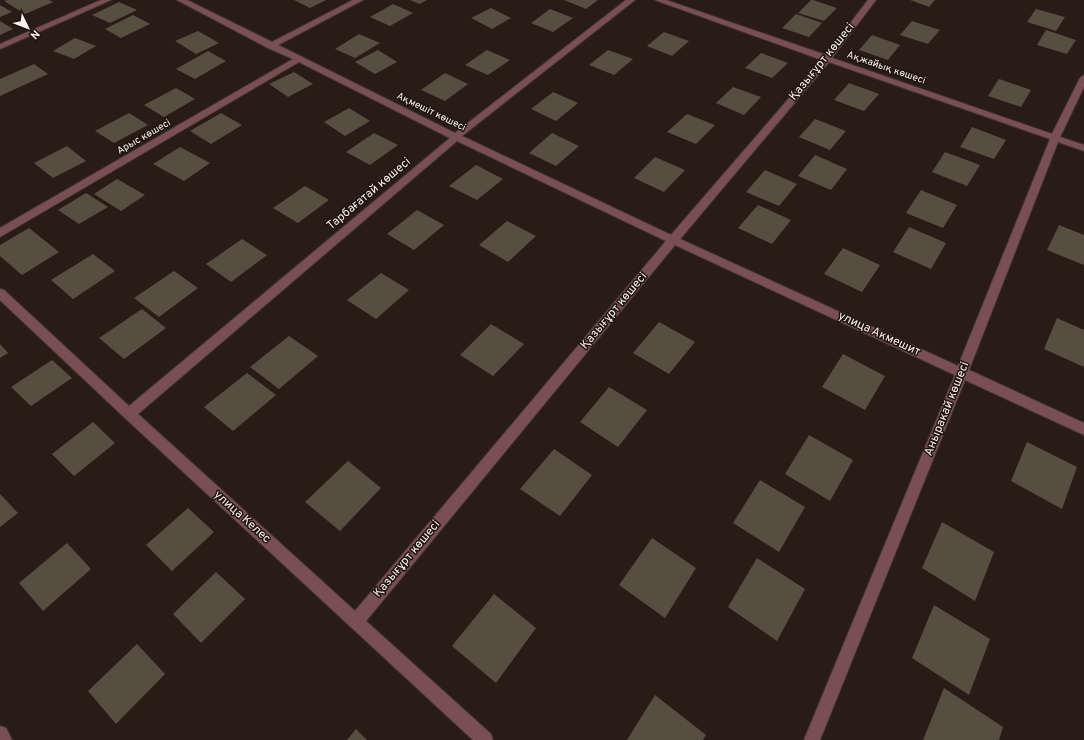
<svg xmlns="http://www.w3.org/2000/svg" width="1084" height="740" font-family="Overpass,sans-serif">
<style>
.building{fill:#574e41}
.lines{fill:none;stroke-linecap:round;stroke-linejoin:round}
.minor-casing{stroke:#423631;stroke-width:2}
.minor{fill:#7a4f54;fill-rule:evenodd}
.labels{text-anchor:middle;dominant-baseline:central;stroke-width:3;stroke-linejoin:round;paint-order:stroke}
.far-street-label{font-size:10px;fill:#faf1ed;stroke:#1f130e}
.street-label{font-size:12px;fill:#faf1ed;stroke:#1f130e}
</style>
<rect width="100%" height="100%" fill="#291c17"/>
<path class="building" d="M 7,0 L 49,0 L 53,2 L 25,14 L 4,1 Z
M 294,0 L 326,0 L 310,8 Z
M 410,0 L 427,0 L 420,4 Z
M 564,0 L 598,0 L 586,9 Z
M 811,0 L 813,0 L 837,8 L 824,21 L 798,13 Z
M 910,0 L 935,0 L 929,7 Z
M 119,2 L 137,10 L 110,23 L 92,15 Z
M 393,4 L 413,13 L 390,26 L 370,17 Z
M 0,5 L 12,12 L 0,17 Z
M 491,8 L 511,18 L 492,29 L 471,18 Z
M 550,9 L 573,18 L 553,32 L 531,23 Z
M 1036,9 L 1065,17 L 1056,31 L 1027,22 Z
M 796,14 L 822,23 L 809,37 L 782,28 Z
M 133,15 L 150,24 L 121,38 L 105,29 Z
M 0,21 L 13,29 L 0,35 Z
M 912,21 L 940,30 L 928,44 L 900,35 Z
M 1046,30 L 1076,40 L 1067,54 L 1037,45 Z
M 198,31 L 219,43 L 196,54 L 175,41 Z
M 664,32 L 689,41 L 672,56 L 647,46 Z
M 359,34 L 380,43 L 355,58 L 335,49 Z
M 872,35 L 900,45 L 888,60 L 859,50 Z
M 75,38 L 96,46 L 74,59 L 53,51 Z
M 378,50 L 397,62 L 375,74 L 355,62 Z
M 487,50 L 510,60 L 488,75 L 465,65 Z
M 608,50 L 633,59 L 614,75 L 589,65 Z
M 208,51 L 226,61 L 195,79 L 176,69 Z
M 761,53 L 788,63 L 772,78 L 745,68 Z
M 34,64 L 48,74 L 0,96 L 0,79 Z
M 294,72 L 313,84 L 288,97 L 269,84 Z
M 445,73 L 468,84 L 445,101 L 421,90 Z
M 999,79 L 1031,90 L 1021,107 L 988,96 Z
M 849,83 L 879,94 L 864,111 L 834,100 Z
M 733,87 L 761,97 L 744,115 L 716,103 Z
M 176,88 L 195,99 L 164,117 L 144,105 Z
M 553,92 L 578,103 L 556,121 L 531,109 Z
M 349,108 L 370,121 L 345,136 L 324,122 Z
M 129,113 L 148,125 L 114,143 L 95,131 Z
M 221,113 L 242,125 L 211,144 L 190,131 Z
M 687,114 L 715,125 L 696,144 L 667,132 Z
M 815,119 L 846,131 L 830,150 L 799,137 Z
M 972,127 L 1006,140 L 994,159 L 960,147 Z
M 374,133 L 398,145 L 370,165 L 346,152 Z
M 552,133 L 579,146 L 556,166 L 529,153 Z
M 67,146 L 86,161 L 53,178 L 34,163 Z
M 180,147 L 210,163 L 184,181 L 153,164 Z
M 945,152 L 980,165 L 967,186 L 932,172 Z
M 815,155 L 847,169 L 831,190 L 798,176 Z
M 655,157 L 685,170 L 664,192 L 634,178 Z
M 476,165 L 503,179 L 477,200 L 449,186 Z
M 765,170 L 797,184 L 779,206 L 746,192 Z
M 117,179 L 145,195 L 121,211 L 94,194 Z
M 305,186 L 329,200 L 298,223 L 273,208 Z
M 921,190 L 957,205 L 943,228 L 906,213 Z
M 86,193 L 108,207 L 79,224 L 58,210 Z
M 758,205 L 791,220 L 772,244 L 738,228 Z
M 417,210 L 444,225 L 414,250 L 387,234 Z
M 507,221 L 536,236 L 508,262 L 479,245 Z
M 1059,225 L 1084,235 L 1084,265 L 1047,250 Z
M 909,227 L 946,243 L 931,269 L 893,252 Z
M 29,228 L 59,252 L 22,275 L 0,256 L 0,245 Z
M 242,239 L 267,255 L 231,282 L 206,264 Z
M 843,248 L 880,265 L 862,292 L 824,274 Z
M 93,254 L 115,271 L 73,299 L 51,280 Z
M 174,271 L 198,288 L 159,317 L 134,298 Z
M 381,273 L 409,290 L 376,319 L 347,300 Z
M 142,309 L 166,328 L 124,359 L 99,338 Z
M 1057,318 L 1084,330 L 1084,367 L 1044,349 Z
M 659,322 L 695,342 L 669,374 L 633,353 Z
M 491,324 L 524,344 L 493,376 L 460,355 Z
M 289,336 L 318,356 L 279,389 L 250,367 Z
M 0,344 L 8,353 L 0,358 Z
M 843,354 L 885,376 L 865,410 L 822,387 Z
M 52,360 L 72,378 L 31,406 L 11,387 Z
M 247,373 L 276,395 L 233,431 L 204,407 Z
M 609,387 L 647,410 L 618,447 L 580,422 Z
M 93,422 L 115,443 L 74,476 L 52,454 Z
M 809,435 L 853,460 L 830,501 L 785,474 Z
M 1027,442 L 1077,467 L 1062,509 L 1011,481 Z
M 554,449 L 592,475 L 560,516 L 520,489 Z
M 348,461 L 381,488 L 340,531 L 305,502 Z
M 760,480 L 805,507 L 779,552 L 733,523 Z
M 0,494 L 18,513 L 0,527 Z
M 188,508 L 214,532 L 172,571 L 146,545 Z
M 942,522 L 994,552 L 975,601 L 922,568 Z
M 652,538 L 696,568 L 665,618 L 619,585 Z
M 67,543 L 91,569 L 43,611 L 19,583 Z
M 757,558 L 805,589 L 777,641 L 728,607 Z
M 216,572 L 245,599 L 201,643 L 173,614 Z
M 494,594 L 536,628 L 496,683 L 452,646 Z
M 934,605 L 990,639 L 969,695 L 912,658 Z
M 137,644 L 165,674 L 116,724 L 88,691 Z
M 944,688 L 1003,727 L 999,740 L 923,740 Z
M 655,695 L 706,735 L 703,740 L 627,740 Z
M 356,729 L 367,740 L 347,740 Z"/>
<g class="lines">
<defs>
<path id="minor" d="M 101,0 L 111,0 L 0,49 L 0,44 Z
M 177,0 L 187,0 L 272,42 L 353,0 L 363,0 L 278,45 L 455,133 L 626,0 L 635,0 L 462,136 L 671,235 L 822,60 L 655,0 L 666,0 L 826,55 L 868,0 L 876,0 L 832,58 L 1052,134 L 1080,78 L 1084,75 L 1084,87 L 1060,137 L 1084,145 L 1084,151 L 1058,142 L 969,370 L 1084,423 L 1084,435 L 965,380 L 820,740 L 804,740 L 955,375 L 675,245 L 366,621 L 491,734 L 493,740 L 473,740 L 125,418 L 0,300 L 0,289 L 4,290 L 129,406 L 450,138 L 299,62 L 0,237 L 0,228 L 293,59 L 268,48 ZM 829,62 L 1050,139 L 958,366 L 680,239 ZM 457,141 L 666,241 L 355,611 L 138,414 Z
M 0,726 L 6,728 L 12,740 L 0,740 Z"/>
</defs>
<use href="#minor" class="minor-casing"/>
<use href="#minor" class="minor"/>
</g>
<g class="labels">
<g class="far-street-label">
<text transform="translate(886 68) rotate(19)">Ақжайық көшесі</text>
<text transform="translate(431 112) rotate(26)">Ақмешіт көшесі</text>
<text transform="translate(144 137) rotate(-30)">Арыс көшесі</text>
</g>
<g class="street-label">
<text transform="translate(822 62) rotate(-51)">Қазығұрт көшесі</text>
<text transform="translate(369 194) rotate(-40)">Тарбағатай көшесі</text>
<text transform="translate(614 311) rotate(-50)">Қазығұрт көшесі</text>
<text transform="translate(879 334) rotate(25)">улица Акмешит</text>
<text transform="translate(947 409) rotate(-68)">Аныракай көшесі</text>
<text transform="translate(242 517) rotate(42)">улица Келеc</text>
<text transform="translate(407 559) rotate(-50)">Қазығұрт көшесі</text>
</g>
</g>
<g transform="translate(28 28) rotate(133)" stroke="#1f130e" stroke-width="3" paint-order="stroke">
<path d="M0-3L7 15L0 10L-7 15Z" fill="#faf1ed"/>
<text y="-6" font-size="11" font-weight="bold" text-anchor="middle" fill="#faf1ed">N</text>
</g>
</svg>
